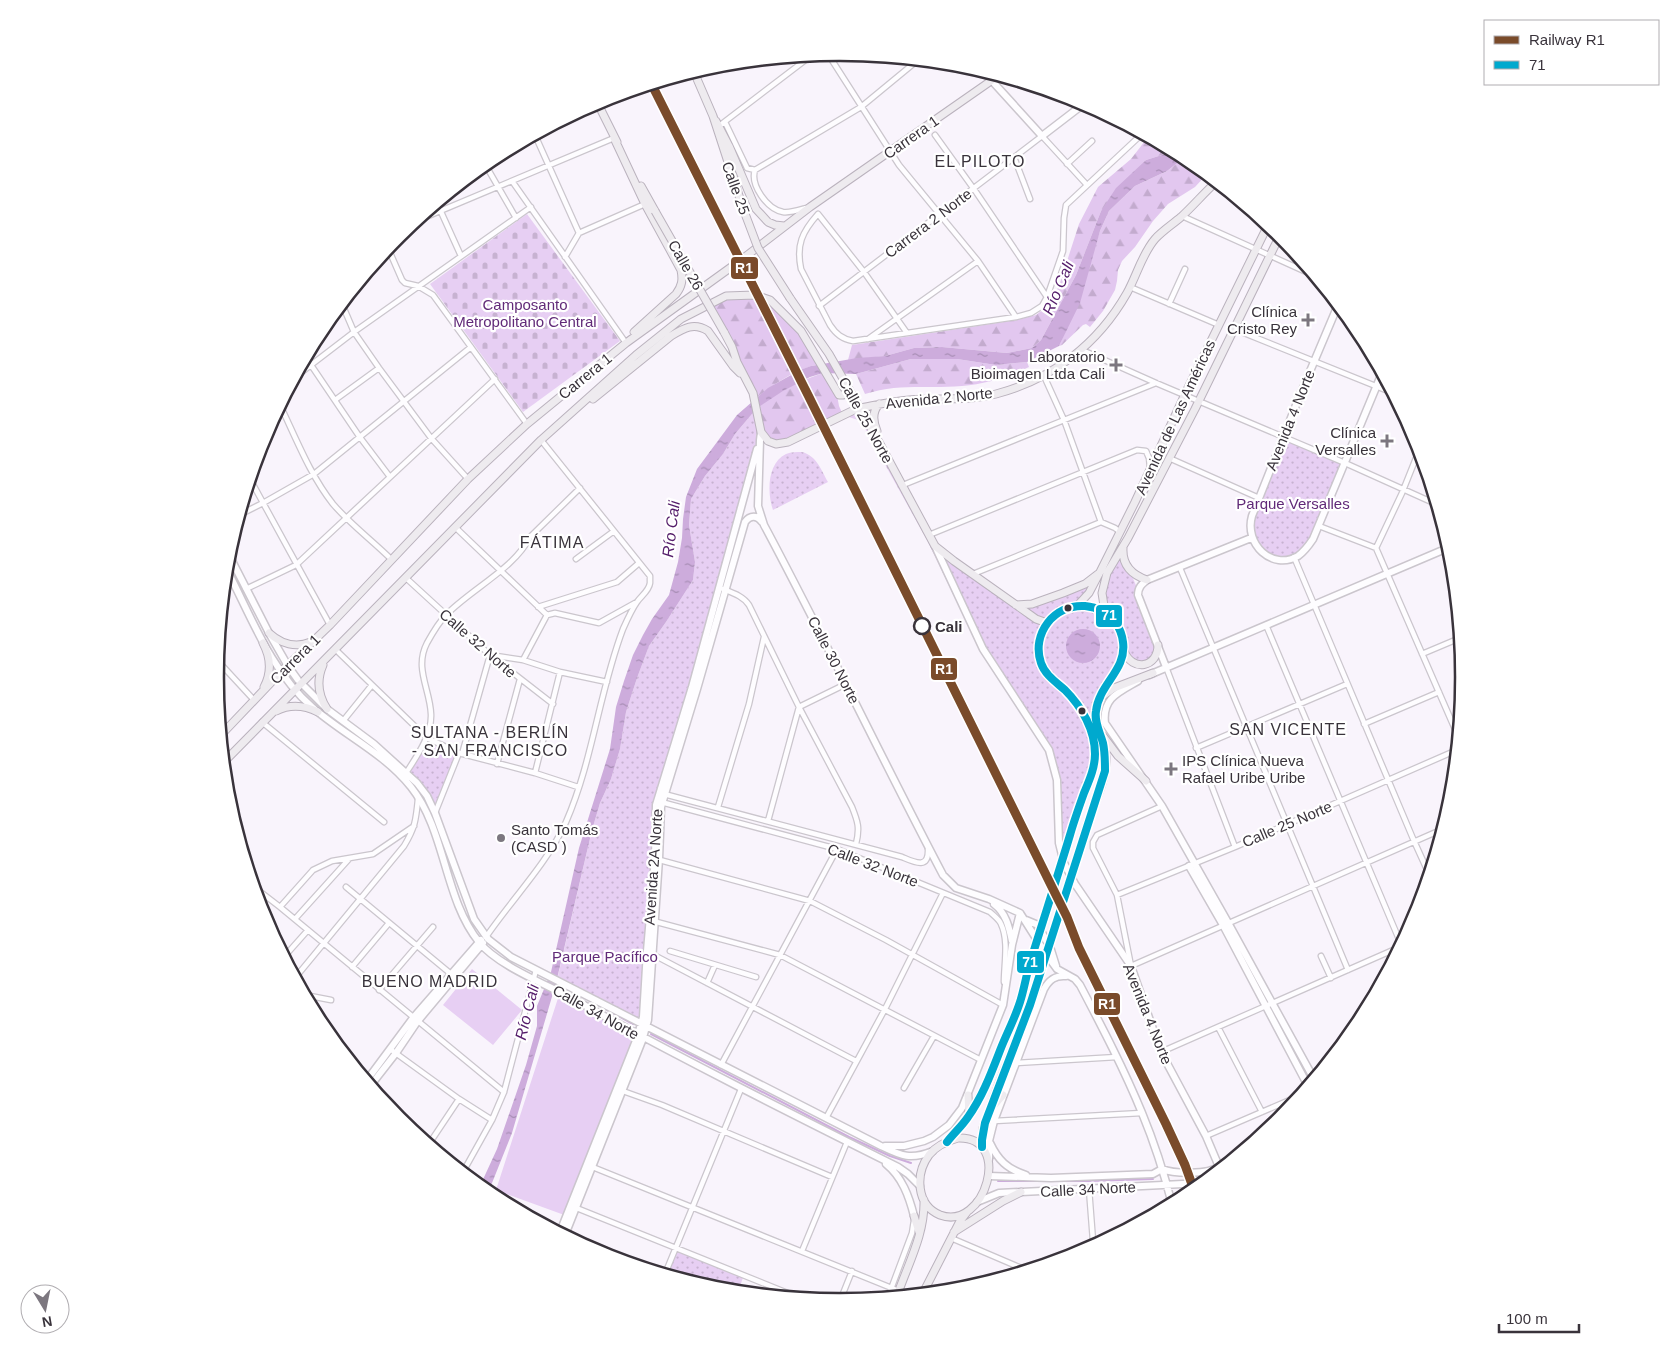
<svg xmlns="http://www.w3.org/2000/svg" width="1679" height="1354" font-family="Arial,sans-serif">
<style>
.grass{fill:url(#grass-dots)}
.forest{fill:url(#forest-firs)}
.cemetery{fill:url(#cemetery-stones)}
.pitch{fill:#e7cff3}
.water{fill:url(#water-ripples)}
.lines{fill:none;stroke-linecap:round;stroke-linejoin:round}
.stream{stroke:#cdacdc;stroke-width:2}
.street-casing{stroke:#cbc6cd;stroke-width:7}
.secondary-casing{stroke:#cbc6cd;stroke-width:9}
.primary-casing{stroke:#bab2bd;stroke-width:9}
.street{stroke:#fefdff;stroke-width:4.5}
.secondary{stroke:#fefdff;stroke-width:6}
.primary{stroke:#eeebef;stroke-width:7}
.primary-bridge-casing{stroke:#bab2bd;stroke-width:9;stroke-linecap:butt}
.primary-bridge{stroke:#eeebef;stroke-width:7}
.bus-1-casing{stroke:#fff;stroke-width:11}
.bus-1{stroke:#00a9ce;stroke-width:8}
.rail-1-casing{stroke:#fff;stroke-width:12}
.rail-1{stroke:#7a4b2a;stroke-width:9}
.poi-dot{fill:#7c777f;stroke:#fff;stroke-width:2}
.bus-dot{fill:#39333b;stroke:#fff;stroke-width:2}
.stop-dot{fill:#fff;stroke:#39333b;stroke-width:2.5}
.labels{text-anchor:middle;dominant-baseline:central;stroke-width:4.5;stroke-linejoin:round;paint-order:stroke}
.street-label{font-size:15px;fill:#39333b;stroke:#fff}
.park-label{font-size:15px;fill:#612a78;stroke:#fff}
.poi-label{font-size:15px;fill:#39333b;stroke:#fff;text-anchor:end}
.stop-label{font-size:15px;font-weight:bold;fill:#39333b;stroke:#fff;text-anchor:start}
.neighbourhood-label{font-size:16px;letter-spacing:1px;fill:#39333b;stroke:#fff}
.water-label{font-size:16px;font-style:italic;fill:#541c6a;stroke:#fff}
.rim{fill:none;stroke:#39333b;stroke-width:2.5}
.line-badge{stroke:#fff;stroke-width:2}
.badge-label{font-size:14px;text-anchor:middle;font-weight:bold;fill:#fff}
</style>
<defs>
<pattern id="grass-dots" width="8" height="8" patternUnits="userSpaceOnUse" patternTransform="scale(1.25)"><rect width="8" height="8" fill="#e7cff3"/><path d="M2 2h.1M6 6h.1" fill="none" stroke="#c7b2d1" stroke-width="1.8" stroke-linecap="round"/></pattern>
<pattern id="forest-firs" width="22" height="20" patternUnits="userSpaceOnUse" patternTransform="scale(1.25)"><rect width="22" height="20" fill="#e2c7ef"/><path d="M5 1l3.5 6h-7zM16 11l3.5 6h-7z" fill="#c3abce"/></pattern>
<pattern id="cemetery-stones" width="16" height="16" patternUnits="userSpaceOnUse" patternTransform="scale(1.25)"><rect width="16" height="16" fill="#e7cff3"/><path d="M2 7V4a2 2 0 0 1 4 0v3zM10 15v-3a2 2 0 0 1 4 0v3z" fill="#c7b2d1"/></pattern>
<pattern id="water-ripples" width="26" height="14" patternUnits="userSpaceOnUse" patternTransform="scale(1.25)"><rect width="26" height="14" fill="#cdacdc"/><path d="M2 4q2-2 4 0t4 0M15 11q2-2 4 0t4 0" fill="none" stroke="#a78db4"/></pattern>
</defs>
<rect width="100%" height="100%" fill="#f9f4fc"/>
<path class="grass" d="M 757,408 L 761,432 L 656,805 L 642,1023 L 557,980 L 592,830 L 600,803 L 611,779 L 620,749 L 626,712 L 637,678 L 649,646 L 666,622 L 693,580 L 695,562 L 689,525 L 691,499 L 705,476 L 723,454 L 735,434 Z
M 860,408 L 935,546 L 1016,605 L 1063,593 L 1100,572 L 1078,606 L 1104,612 L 1103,585 L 1123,546 L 1123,555 L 1138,590 L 1158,651 L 1141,665 L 1125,655 L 1098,699 L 1090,722 L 1096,757 L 1062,858 L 1058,794 L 1049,750 L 1001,675 L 958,599 L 965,619 L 927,540 L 863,425 L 858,420 L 843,415 Z
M 1283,437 L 1345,463 L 1307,548 L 1287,559 L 1265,555 L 1249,529 Z
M 802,452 C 817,456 821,470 828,482 L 773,510 C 767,493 767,463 786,454 C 791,452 797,452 802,452 Z
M 427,738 L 459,753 L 435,813 L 427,796 L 406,773 Z
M 676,1248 L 744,1275 L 738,1291 L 717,1289 L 665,1274 Z"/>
<path class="forest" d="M 1148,137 L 1171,150 L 1165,154 L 1146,160 L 1101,211 L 1076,275 L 1041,340 L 1032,348 L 1007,353 L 942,347 L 914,348 L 885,356 L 848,360 L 852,345 L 1017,320 L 1036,315 L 1045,308 L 1051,300 L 1059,286 L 1079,224 L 1098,187 L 1131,159 Z
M 1185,157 L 1207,174 L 1195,187 L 1168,204 L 1153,221 L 1135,247 L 1122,261 L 1118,270 L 1117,281 L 1115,290 L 1103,311 L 1090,327 L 1086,324 L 1083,325 L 1062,345 L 1059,346 L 1070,321 L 1100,231 L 1109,211 L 1135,186 L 1167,171 Z
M 761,296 L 789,318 L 819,364 C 796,369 774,384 755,399 L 709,304 L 715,300 Z
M 911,359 L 957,359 L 996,365 L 1027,362 L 1029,367 C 1008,377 985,384 962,386 C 927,389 899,383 865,394 L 856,374 Z
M 823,373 L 837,395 L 839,406 L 843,415 L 788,442 L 768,441 L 757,408 C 776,393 799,381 823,373 Z"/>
<path class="cemetery" d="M 527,214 L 620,341 L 523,412 L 430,284 Z"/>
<path class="pitch" d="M 472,969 L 522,1010 L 493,1045 L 443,1005 Z
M 560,992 L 638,1035 L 567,1216 L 496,1190 Z"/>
<path class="water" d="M 1171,150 L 1185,157 L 1167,171 L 1135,186 L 1109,211 L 1100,231 L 1080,303 L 1059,346 L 1027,362 L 996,365 L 957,359 L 911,359 L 856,374 L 823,373 L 810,377 L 783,391 L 757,408 L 735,434 L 723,454 L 705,476 L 691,499 L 689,525 L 695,562 L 693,580 L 666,622 L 649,646 L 637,678 L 626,712 L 620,749 L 611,779 L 600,803 L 592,830 L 556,983 L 512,1133 L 488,1193 L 480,1186 L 497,1149 L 526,1065 L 537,1026 L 537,1006 L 551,972 L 579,848 L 610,749 L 616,707 L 624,681 L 633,655 L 643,635 L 652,619 L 669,595 L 678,562 L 682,538 L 683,519 L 686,497 L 697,469 L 737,415 L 768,388 L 800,370 L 811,366 L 857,358 L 885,356 L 914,348 L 942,347 L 1007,353 L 1032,348 L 1041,340 L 1076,275 L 1101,211 L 1116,188 L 1146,160 L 1165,154 Z
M1066 646a17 17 0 1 1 34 0a17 17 0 1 1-34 0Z"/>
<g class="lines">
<path class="stream" d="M 604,1008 L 633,1024
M 651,1034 L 849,1137 L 890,1156 L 911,1163
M 1199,1176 L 1211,1176
M 998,1181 L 1088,1181 L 1153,1179"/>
<defs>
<path id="street" d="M 828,54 L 899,165 L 978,261 L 1016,317
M 725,122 L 747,168 L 755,170
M 719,126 L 812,55
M 535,135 L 579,233
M 935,135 L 976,192 L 1047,297
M 1014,157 L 1030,199
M 485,164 L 516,218
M 1067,164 L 1092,141
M 512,181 L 626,343
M 437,203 L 461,256
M 806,208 C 799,210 790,213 783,212 C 767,209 750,185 755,170 L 861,107 L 918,60
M 1182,216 L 1313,275
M 414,222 L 614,138
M 388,248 L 402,280 L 405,283 L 418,286 L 433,295 L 527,424
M 565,257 L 579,233 L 645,204
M 1130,287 L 1219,325
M 342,304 L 354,332 L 379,368 L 431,438 L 468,479
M 1169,304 L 1185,269
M 819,306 L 1042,136 L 1087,185
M 1234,329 L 1393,393
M 907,333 L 864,272 L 818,214 C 802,232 796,245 801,269 L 830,325 C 836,334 842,339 853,341 L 1016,317 L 1031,313 L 1042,306 L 1047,297 L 1063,251 L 1064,218 L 1066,205 L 1142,134
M 868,339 L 978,261
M 1082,350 L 1156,383 L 1345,463 L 1436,504
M 307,355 L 311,365 L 359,436 L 390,477
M 1044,376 L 1064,420 L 1101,522 L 1115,528 L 1120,532
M 294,378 L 354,332 L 531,207
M 335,400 L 379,368
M 280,405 C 296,438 310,475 333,504 C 350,524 373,541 392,560
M 1420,448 L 1402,493 L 1376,548 L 1458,736
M 1169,458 L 1259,498
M 250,479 L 330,625
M 903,485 L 1156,383
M 239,515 L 263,503 L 314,474 L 471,347
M 1319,526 L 1376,548
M 455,527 L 547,615
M 929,535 L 1137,450 L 1146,451 L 1149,458 L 1150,468
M 1294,557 L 1414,841 L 1429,874
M 576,559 L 614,531
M 1180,568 L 1348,970
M 973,574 L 1101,522
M 406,578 L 490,655 L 553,704
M 246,589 L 296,565 L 495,379
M 723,589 C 733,593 743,596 749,605 L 799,707 L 852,807 C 858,822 860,828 856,844
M 538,607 L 617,582 L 639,563
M 1266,625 L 1401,944
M 335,649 L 427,738 L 459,753 L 535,773 L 578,787
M 1422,654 L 1460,638
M 217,660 L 254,700
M 523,660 L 547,615 L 555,613 L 599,623 L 635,603
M 1166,667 L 1235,847
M 343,721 L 372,685
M 262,722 L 384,822
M 1364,724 L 1439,692
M 1196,748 L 1347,684
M 462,754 L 490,655 L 523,660 L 560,672 L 607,682
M 497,764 L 520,679
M 406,773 C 417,756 432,735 431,714 C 430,689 414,668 427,643 C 432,634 439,622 446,615 C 470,590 515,568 530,537 L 580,488
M 535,773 L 560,672
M 664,794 L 902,857 C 914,862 929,870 928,849
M 661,802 L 837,849 L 990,912 C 994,916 999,919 1001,924 C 1009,941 1004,964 1004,982
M 1162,806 L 1097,835 L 1093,842 L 1093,848 L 1117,895 L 1131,966 L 1443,829
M 718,807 L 749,704 L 764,637
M 435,813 L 459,753
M 768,821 L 799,707 L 846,684
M 656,859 L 810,901 L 886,940 L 1003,1005
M 254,887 L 280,907 L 504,1092
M 346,887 L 451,974
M 1117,895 L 1235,847 L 1457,750
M 280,907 L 313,870 L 332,861 L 373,854 L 414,826
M 295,919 L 349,859
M 653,921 L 780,955 L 981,1060
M 486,937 C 512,899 547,864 566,822 C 593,760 599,692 623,629 C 627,620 632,609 637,602 C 641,596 649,591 650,583 C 650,583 650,577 650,576 L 541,440
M 670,951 L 756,977
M 652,954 L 856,1061
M 1321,956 L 1331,978
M 284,957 L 308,930
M 352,967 L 389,923
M 295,978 L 404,846 C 415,828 416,820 418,799
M 707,983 L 715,965
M 379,990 L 433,927
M 305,995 L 331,1000
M 1218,1027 L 1262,1112
M 390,1049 L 459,1099 L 492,1120
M 1161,1052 L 1400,947
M 1016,1063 L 1117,1057
M 721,1065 L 837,849
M 904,1088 L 934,1036
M 620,1090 L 662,1105 L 832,1177
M 826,1118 L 885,1009 L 943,893
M 994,1121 L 1142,1113
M 1206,1136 L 1299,1096
M 429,1144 L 459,1099
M 590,1166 L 899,1291
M 463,1172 L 492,1120 L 504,1092 L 536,970
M 1089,1189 L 1093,1241 L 1091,1247
M 574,1207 L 800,1298
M 951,1238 L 1026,1270
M 1093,1241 L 1103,1241
M 802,1251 L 847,1142
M 665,1274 L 741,1089
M 925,1289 L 934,1292
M 888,1297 L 912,1233 L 914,1220
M 840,1301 L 852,1271"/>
<path id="secondary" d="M 983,71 L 1042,136 L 1085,103
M 1338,305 L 1300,395 L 1252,516 C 1244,544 1272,571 1298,556 C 1305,551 1309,545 1313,539 L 1382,373
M 761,432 L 760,440 L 758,506 L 764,525 C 826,641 882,759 943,875 L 956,888 L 989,899 L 1020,913 L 1046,954 L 1057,969 L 1075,979 L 1080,985 C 1102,1027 1124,1069 1142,1113 C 1154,1142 1164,1173 1172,1204
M 935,546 L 983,649 L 1049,750 L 1057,780 L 1059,843 L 1064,863 L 1075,884 L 1131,966 L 1161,1052 L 1206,1136 L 1220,1169
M 228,553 L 269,633 L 288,666 L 298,680 L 327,709 L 374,744 L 417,783 L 427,796 L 435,813 L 474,919 L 488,939 L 511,957 L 879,1145 C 900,1155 909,1161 933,1151
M 226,568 C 251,616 270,670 312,707 C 344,735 384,753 411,787 C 446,831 444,899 479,942 C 498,966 548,985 575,1000 C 682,1059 790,1113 898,1167 L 908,1174 L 920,1186
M 1166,667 L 1138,595 C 1138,587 1142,584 1147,580 L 1251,538
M 1149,675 L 1450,547
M 1138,681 C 1119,692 1102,698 1105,723 L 1162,806 L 1226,919 L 1314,1079
M 1189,866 L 1223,925 L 1308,1086
M 994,904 C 1006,913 1009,927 1012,941
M 1026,920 L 1038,925 L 1051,950 L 1056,966
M 367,1080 L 413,1018 L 481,940
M 371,1085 L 396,1053 L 417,1022 L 483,943
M 990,1143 C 998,1160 1007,1169 1026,1175
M 885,1146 L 904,1146 L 924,1141 L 933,1137 L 949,1125 L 962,1108 L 1003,1005 L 1012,945 L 1020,913
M 989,1159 L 989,1141 L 994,1121 L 1044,989 C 1049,980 1055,975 1066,976
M 886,1164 C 902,1177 909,1196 914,1216
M 989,1176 L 1051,1178 L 1153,1174 L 1162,1169 C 1174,1174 1209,1175 1219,1166 L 1221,1168
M 977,1202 L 999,1193 L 1203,1183
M 560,1232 L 637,1038 L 643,1017 L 647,951 L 655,858 L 656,805 L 692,687 L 757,449
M 565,1235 L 642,1041 L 648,1020 L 659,859 L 661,807 L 697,689 L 745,522 C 750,515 757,515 762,522"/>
<path id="primary" d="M 694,72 L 713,116 L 744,211
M 597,102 L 617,142
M 716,121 L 729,146 L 756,209 L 768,222 L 775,225 L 784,226
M 614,138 L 645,204 L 681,270 C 683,280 682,286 676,294 L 634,332
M 641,186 L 655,211
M 790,298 L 829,354 L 880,444 L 935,546 L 954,561 L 1036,619 L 1047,623
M 724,332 L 732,347 L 737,362 L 753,393 L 761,432 L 768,441 L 776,444 L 788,442 L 854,410 L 860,408 C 876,405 893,401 909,400 C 938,398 967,401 996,394 C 1053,379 1098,344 1127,293 C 1137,275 1142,254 1155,239 C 1162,231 1173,224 1181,217 C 1193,206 1204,193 1216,182
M 593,399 L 671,336 C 684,328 694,322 708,331 L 733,366 L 740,373
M 877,431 C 873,422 872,412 879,404
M 1123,548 C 1122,565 1132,575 1147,580
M 1016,605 L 1032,604 L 1063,593 L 1085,584 L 1098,574
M 1077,606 L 1089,593 L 1100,572 L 1135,502 L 1187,390 L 1268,225
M 1105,612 L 1102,593 L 1107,573 L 1128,538 L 1195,409 L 1280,235
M 269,633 C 281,644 296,648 311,642
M 263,643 C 271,658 272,672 264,687
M 1124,651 C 1132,672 1158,668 1158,645
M 323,665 C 316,681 318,695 327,709
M 1100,698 L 1114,688 L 1153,673
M 276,711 C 290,704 304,705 318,712
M 221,735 L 281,672 L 330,625 L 468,479 L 527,424 L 626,343 L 741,260 L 810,207 L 998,76
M 1103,736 L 1118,756 L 1146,781
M 223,763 L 541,440 L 636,355 L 681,319 L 726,296 L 755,295 L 770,300 L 801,331 L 839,395 L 843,395 L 850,391
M 1075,819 C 1084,791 1102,762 1092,732 C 1088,719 1075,700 1065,691 C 1060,686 1053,681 1048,676 C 1036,661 1037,642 1045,626 C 1051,615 1064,608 1076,607 C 1089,605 1106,610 1114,620 C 1119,627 1121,632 1123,640 C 1127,672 1098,683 1095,712 C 1094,727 1105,742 1106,757 C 1107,778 1095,802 1088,822
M 968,1095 L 969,1115
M 992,1108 L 1003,1095
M 958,1138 C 1014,1136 985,1232 940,1215 C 916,1205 915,1174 929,1155 C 936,1146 947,1141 958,1138 Z
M 948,1140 L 969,1116 L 987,1083
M 982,1147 L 983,1128 L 998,1086
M 914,1216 L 919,1232
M 954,1232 L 1003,1201 L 1021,1192
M 923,1293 L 960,1221 L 967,1212
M 897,1296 C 908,1264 925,1234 924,1200"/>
</defs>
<use href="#street" class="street-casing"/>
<use href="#secondary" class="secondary-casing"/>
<use href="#primary" class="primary-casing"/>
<use href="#street" class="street"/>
<use href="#secondary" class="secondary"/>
<use href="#primary" class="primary"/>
<defs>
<path id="primary-bridge" d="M 655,211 L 724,332
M 744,211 L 758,248 L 790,298
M 987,1083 L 1020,1002 L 1027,973 L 1075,819
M 998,1086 L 1030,1005 L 1088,822"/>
</defs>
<use href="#primary-bridge" class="primary-bridge-casing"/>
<use href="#primary-bridge" class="primary-bridge"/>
<defs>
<path id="bus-1" d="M 947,1142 C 954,1133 962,1126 968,1117 C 983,1096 992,1071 1001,1048 C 1007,1033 1015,1018 1020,1002 C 1024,990 1026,976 1030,963 C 1043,921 1057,878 1070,835 C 1074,821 1079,807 1084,793 C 1089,781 1095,768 1095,754 C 1095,730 1082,707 1065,690 C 1056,682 1045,675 1041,663 C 1031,634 1054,604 1085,606 C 1097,607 1109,613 1116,623 C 1120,629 1122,634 1123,642 C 1127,670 1099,684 1096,711 C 1094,722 1100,732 1103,743 C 1105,752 1105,761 1105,771 L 1030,1005 L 985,1123 L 982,1140 L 982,1147"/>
</defs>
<use href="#bus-1" class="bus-1-casing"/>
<use href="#bus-1" class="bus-1"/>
<defs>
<path id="rail-1" d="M 652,85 L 808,395 L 1051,885 L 1067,917 L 1079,948 L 1166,1124 L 1185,1165 L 1194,1190"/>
</defs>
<use href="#rail-1" class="rail-1-casing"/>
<use href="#rail-1" class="rail-1"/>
</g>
<g class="poi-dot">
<path d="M1305.5 312.5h5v5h5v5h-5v5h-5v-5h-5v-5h5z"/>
<path d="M1113.5 357.5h5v5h5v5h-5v5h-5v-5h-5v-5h5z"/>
<path d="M1384.5 433.5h5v5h5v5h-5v5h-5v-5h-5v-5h5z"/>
<path d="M1168.5 761.5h5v5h5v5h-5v5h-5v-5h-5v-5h5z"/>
<circle cx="501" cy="838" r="5"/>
</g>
<g class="bus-dot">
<circle cx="1068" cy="608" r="4.5"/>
<circle cx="1082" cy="711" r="4.5"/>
</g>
<circle class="stop-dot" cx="922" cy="626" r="8"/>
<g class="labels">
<g class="street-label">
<text transform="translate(911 137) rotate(-35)">Carrera 1</text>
<text transform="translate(736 188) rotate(70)">Calle 25</text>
<text transform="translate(928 223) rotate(-37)">Carrera 2 Norte</text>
<text transform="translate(686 265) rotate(60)">Calle 26</text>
<text transform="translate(585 376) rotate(-39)">Carrera 1</text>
<text transform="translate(939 398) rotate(-6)">Avenida 2 Norte</text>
<text transform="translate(1175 417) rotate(-65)">Avenida de Las Américas</text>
<text transform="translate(866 420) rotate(61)">Calle 25 Norte</text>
<text transform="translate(1290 420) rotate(-68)">Avenida 4 Norte</text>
<text transform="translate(478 643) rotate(41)">Calle 32 Norte</text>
<text transform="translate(295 659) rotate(-45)">Carrera 1</text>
<text transform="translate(834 660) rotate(63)">Calle 30 Norte</text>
<text transform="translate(1287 824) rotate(-23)">Calle 25 Norte</text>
<text transform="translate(873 865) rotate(21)">Calle 32 Norte</text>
<text transform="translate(653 867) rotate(-86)">Avenida 2A Norte</text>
<text transform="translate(596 1012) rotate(29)">Calle 34 Norte</text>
<text transform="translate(1148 1014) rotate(68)">Avenida 4 Norte</text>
<text transform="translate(1088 1189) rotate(-3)">Calle 34 Norte</text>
</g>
<g class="park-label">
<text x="525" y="304">Camposanto<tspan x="525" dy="17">Metropolitano Central</tspan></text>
<text x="1293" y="503">Parque Versalles</text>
<text x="605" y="956">Parque Pacífico</text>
</g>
<g class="poi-label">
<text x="1297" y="311">Clínica<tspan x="1297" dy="17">Cristo Rey</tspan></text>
<text x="1105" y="356">Laboratorio<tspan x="1105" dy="17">Bioimagen Ltda Cali</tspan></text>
<text x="1376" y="432">Clínica<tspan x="1376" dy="17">Versalles</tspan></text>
<text x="1182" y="760" text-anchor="start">IPS Clínica Nueva<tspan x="1182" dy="17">Rafael Uribe Uribe</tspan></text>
<text x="511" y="829" text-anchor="start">Santo Tomás<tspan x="511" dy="17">(CASD )</tspan></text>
</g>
<g class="stop-label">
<text x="935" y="626">Cali</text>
</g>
<g class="neighbourhood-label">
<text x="980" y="161">EL PILOTO</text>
<text x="552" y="542">FÁTIMA</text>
<text x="1288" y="729">SAN VICENTE</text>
<text x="490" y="732">SULTANA - BERLÍN<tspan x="490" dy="18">- SAN FRANCISCO</tspan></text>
<text x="430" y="981">BUENO MADRID</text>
</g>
<g class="water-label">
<text transform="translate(1058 288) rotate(-67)">Río Cali</text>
<text transform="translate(671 529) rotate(-83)">Río Cali</text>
<text transform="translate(527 1012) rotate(-76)">Río Cali</text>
</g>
</g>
<path d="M0 0H1679V1354H0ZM839 61H840A615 615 0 0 1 1455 676V678A615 615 0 0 1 840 1293H839A615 615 0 0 1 224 678V676A615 615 0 0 1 839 61Z" fill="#fff" fill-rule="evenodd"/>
<path class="rim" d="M839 61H840A615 615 0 0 1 1455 676V678A615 615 0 0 1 840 1293H839A615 615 0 0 1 224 678V676A615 615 0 0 1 839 61Z"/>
<g class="line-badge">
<rect x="730" y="256" width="29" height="24" rx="5" fill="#7a4b2a"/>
<rect x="1095" y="604" width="28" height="24" rx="5" fill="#00a9ce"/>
<rect x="930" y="657" width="28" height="24" rx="5" fill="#7a4b2a"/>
<rect x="1016" y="950" width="29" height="24" rx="5" fill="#00a9ce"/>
<rect x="1093" y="992" width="28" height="24" rx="5" fill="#7a4b2a"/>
</g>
<g class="badge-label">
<text x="744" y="273">R1</text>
<text x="1109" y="620">71</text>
<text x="944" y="674">R1</text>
<text x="1030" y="967">71</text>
<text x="1107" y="1009">R1</text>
</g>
<rect x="1484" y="20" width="175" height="65" fill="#ffffff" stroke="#b0adb1"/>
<rect x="1494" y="36" width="25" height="8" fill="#7a4b2a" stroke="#b0adb1"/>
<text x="1529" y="45" font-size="15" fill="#39333b">Railway R1</text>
<rect x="1494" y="61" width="25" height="8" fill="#00a9ce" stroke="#b0adb1"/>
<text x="1529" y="70" font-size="15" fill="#39333b">71</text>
<g transform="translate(45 1309) rotate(170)"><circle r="24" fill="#ffffff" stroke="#b0adb1"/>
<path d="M0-4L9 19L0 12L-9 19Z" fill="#7c777f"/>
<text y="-8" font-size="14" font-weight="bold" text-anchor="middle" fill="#39333b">N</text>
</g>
<path d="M1499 1324v8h80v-8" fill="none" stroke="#39333b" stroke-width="2.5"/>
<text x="1506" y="1324" font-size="15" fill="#39333b" stroke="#ffffff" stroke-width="4" paint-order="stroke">100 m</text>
</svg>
